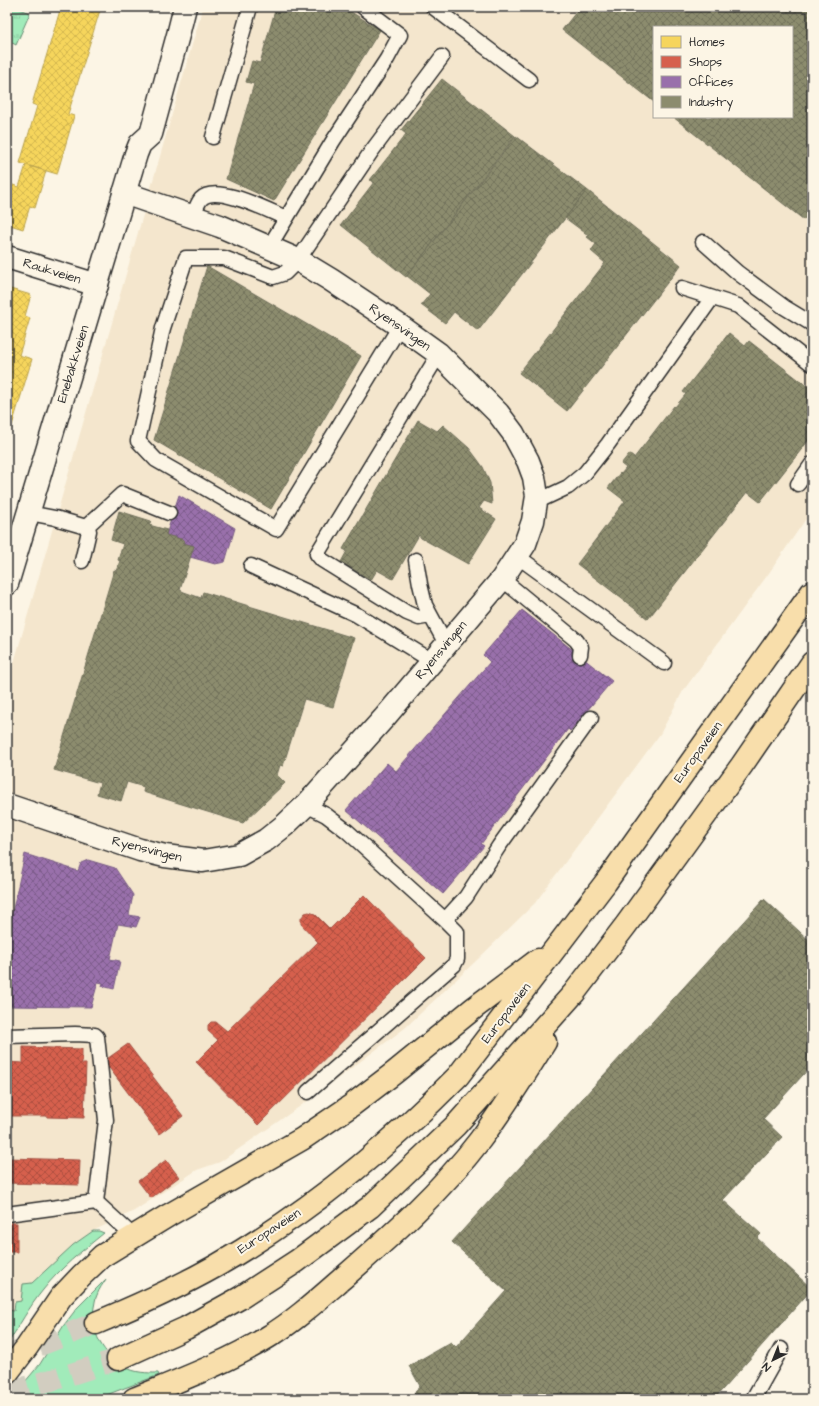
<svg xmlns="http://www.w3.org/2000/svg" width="819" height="1406" font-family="'Architects Daughter',sans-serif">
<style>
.built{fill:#f4e6cd;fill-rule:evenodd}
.grass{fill:#a1ebba;stroke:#668b72}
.park{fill:url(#park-tufts);stroke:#668b72}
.homes{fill:url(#homes-cross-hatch);stroke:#b9a24d}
.shops{fill:url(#shops-cross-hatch);stroke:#a35043}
.offices{fill:url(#offices-cross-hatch);stroke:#785b85}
.industry{fill:url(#industry-cross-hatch);stroke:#6f6f5a}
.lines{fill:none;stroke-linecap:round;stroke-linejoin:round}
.trunk-tunnel{stroke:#d2cdc0;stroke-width:22;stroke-dasharray:22 11;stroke-linecap:butt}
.service-casing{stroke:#2b2b2b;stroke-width:17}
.minor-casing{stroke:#2b2b2b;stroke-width:25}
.secondary-casing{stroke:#2b2b2b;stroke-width:25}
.trunk-casing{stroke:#2b2b2b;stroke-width:25}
.service{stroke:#fcf5e5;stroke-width:14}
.minor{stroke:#fcf5e5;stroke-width:22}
.secondary{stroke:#fcf5e5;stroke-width:22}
.trunk{stroke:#f8deab;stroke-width:22}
.labels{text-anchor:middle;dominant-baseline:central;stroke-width:4;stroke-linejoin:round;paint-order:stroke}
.street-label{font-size:13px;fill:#2b2b2b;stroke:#fcf5e5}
</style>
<defs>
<pattern id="park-tufts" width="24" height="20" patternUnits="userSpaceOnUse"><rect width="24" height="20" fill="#a1ebba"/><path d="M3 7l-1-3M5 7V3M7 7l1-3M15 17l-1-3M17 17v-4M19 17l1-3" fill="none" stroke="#8bcaa0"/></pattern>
<pattern id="homes-cross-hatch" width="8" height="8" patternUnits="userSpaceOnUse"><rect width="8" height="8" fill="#f6d55c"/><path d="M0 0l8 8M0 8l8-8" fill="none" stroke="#d3b750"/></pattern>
<pattern id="shops-cross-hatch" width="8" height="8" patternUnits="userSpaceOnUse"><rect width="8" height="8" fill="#d6604d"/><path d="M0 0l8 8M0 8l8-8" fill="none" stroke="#ae4f40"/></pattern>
<pattern id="offices-cross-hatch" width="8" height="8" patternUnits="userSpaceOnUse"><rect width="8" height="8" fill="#9970ab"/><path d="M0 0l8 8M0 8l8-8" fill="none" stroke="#7d5c8b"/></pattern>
<pattern id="industry-cross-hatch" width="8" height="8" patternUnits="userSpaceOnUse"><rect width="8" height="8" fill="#8c8c6e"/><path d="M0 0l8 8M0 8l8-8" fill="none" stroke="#73735b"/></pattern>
</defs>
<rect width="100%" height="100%" fill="#fcf5e5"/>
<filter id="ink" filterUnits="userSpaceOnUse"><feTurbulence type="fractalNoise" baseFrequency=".025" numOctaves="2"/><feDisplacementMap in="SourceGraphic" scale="8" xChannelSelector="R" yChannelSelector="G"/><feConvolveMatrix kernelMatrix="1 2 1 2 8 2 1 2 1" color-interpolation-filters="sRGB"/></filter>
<g filter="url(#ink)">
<path class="built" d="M 203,7 L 812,7 L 812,510 L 769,573 L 683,691 L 660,734 L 535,903 L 478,959 L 405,1028 L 309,1100 L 220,1162 L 197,1170 L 134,1211 L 93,1231 L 73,1245 L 14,1311 L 7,1310 L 7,687 ZM 654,27 L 792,27 L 792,117 L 654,117 Z"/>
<path class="grass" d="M 93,1231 L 99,1231 L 104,1233 C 82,1251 60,1268 43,1290 C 29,1307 19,1326 7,1345 L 7,1310 L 14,1311 L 15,1302 L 21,1301 L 23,1284 L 32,1283 L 73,1245 Z
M 106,1279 C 103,1284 99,1289 97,1295 C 95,1299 95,1303 94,1307 C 90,1332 103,1355 125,1367 C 135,1373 147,1373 158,1373 L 159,1375 L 114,1392 L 98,1399 L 20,1399 L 13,1394 L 24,1383 L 40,1364 L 64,1325 L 77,1308 Z"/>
<path class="park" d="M 7,7 L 16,7 L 30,13 L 16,45 L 7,40 Z"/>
<path class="homes" d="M 61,7 L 101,7 L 68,114 L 74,116 L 57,174 L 20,163 L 37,106 L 32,104 Z
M 26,165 L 46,171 L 35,208 L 30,206 L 23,229 L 7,224 L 7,183 L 19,187 Z
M 7,288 L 31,295 L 25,316 L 30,318 L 19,355 L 32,359 L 7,442 Z"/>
<path class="shops" d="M 364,895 L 426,958 L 258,1125 L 196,1062 L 218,1040 L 208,1031 L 208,1025 L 211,1022 L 216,1022 L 227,1031 L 318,942 L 301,924 L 301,918 L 305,913 L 309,912 L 315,914 L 330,929 Z
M 128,1044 L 183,1116 L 159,1134 L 104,1061 Z
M 23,1047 L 82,1049 L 82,1064 L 86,1064 L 84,1118 L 47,1117 L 47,1116 L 7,1116 L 7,1062 L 23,1063 Z
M 7,1158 L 80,1160 L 79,1185 L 7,1183 Z
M 166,1160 L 179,1177 L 151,1198 L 138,1181 Z
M 7,1223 L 17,1223 L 17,1252 L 7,1252 Z"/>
<path class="offices" d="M 179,495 L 235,528 L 225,562 L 215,564 L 190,557 L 194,546 L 183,543 L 184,540 L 166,535 Z
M 522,610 L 612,681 L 570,731 L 568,729 L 481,844 L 484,846 L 443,894 L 346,810 L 387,763 L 396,771 L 490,662 L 483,655 Z
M 25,854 L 78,871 L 81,863 L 88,860 L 115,868 L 133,895 L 129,915 L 140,917 L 136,927 L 118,924 L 110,959 L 120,961 L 114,989 L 102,986 L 103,983 L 98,982 L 91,1007 L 7,1006 L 7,936 Z"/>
<path class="industry" d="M 276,7 L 343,7 L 380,30 L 274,201 L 226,179 L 254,84 L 246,82 L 252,61 L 260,63 Z
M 580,7 L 805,7 L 812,12 L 812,209 L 804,220 L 673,117 L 792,117 L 792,27 L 654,27 L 654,102 L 562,30 Z
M 442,79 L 515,136 L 406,277 L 341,225 L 374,182 L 370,180 L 406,134 L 401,130 Z
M 516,136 L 587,190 L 478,331 L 454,312 L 445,323 L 421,305 L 430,294 L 407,276 Z
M 587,190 L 681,265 L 567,411 L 519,373 L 605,263 L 591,251 L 596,244 L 587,237 L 588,235 L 565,218 Z
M 207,266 L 361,356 L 271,509 L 154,440 Z
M 729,333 L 745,346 L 749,341 L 812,390 L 812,436 L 760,502 L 747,492 L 648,619 L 577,564 L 625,501 L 608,488 L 620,473 L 621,474 L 626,468 L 621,464 L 629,454 L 634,458 L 674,406 L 675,407 L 686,394 L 683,392 Z
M 418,420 L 437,431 L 443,425 L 469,448 L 478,460 L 483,467 L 490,483 L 492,504 L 484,501 L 479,508 L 496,519 L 468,564 L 421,538 L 419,535 L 393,579 L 377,570 L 371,580 L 341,562 L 347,551 L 343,549 Z
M 119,511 L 151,521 L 149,525 L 167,530 L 166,535 L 184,540 L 183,543 L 194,546 L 180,590 L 184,592 L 201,598 L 203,592 L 354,638 L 333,707 L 304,699 L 283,766 L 280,765 L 277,775 L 285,783 L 243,823 L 143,792 L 144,787 L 127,782 L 121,801 L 97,794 L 100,783 L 54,770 L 114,570 L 116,571 L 120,561 L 118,560 L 123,544 L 111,540 Z
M 764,899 L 812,943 L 812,1065 L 763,1119 L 782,1137 L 723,1200 L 761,1234 L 757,1238 L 812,1289 L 714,1399 L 409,1399 L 420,1386 L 409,1366 L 451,1342 L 456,1347 L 506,1291 L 452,1242 Z"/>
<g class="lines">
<path class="trunk-tunnel" d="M 7,1355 L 35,1347 L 96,1323
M 7,1392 L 59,1378 L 118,1359"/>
<defs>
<path id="service" d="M 433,7 L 529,80
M 213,137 L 250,7
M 193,216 C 195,211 197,204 201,199 C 216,183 269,211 286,218
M 703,242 L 738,273 L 784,307 L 812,324
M 269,247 L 333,141 L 387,59 L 400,35 L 363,7
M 682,288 L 738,306 L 812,364
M 400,326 L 276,529 L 156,460 L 138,441 L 163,328 L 186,258 L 224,258 L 273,277 L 285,273 L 298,260 L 371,152 L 442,57
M 798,484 L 812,464
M 536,502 L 568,487 L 585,473 L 608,444 L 712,298
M 29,513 L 55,518 L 86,527 L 89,531 L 82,561
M 86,527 L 122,494 L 169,513
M 517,556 L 664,663
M 416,560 L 420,584 L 425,605 L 446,644
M 251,566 L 357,615 L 432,661
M 502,579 L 576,640 L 581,647 L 580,655
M 430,616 L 419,618 L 407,613 L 322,560 L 317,554 L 439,354
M 306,805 L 326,815 L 347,831 L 445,920 L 466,897 L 499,846 L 591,718
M 7,1036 L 75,1034 L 95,1035 L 97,1037 L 106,1120 L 96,1202
M 308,1092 L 454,965 L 457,959 L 457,932 L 445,920
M 96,1202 L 133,1236
M 7,1214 L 96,1202
M 753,1399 L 781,1349"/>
<path id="minor" d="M 7,257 L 97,285
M 7,805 L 140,850 L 165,856 L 203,861 L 239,855 L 266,840 L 285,825 L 306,805 L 385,717 L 502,579 L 525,544 L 533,521 L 537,496 L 534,477 L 528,461 L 513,433 L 498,413 L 439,354 L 400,326 L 331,280 L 298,260 L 220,226 L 124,193"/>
<path id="secondary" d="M 7,584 L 136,154 L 140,144 L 151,134 L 178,35 L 185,7"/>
<path id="trunk" d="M 96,1323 C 137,1306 177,1288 216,1266 C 305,1215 386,1149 458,1076 L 606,882 L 812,592
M 118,1359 L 186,1328 L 240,1298 L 297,1261 L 370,1207 L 456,1125 L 574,993 L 626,925 L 742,765 L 812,663
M 7,1373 L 27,1347 L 61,1297 L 81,1276 L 102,1256 L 169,1215 L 302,1139 L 352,1105 L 394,1073 L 474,1008 L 538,960
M 134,1399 C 180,1380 226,1363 268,1337 C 295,1321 321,1297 344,1277 C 392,1235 441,1191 480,1140 C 503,1109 524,1076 545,1042"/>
</defs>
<use href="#service" class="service-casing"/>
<use href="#minor" class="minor-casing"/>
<use href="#secondary" class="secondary-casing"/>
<use href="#trunk" class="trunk-casing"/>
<use href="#service" class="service"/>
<use href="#minor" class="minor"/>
<use href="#secondary" class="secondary"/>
<use href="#trunk" class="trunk"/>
</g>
</g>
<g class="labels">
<g class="street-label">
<text transform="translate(52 271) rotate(17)">Raukveien</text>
<text transform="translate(400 327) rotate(35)">Ryensvingen</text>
<text transform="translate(73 364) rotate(-73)">Enebakkveien</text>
<text transform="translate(441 650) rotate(-50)">Ryensvingen</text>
<text transform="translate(698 752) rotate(-54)">Europaveien</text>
<text transform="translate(147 849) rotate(14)">Ryensvingen</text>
<text transform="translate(506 1013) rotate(-53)">Europaveien</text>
<text transform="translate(269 1231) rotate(-33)">Europaveien</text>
</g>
</g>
<rect width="819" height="1406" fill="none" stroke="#fcf5e5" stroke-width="24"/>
<rect x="12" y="12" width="795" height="1382" fill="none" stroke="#2b2b2b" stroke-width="1.5" filter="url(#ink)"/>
<rect x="653" y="26" width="140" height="92" fill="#fcf5e5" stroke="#a8a49b"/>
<rect x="661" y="36" width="20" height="12" fill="#f6d55c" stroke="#a8a49b"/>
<text x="689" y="46" font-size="12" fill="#2b2b2b">Homes</text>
<rect x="661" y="56" width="20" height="12" fill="#d6604d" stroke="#a8a49b"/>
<text x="689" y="66" font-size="12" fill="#2b2b2b">Shops</text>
<rect x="661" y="76" width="20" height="12" fill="#9970ab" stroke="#a8a49b"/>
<text x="689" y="86" font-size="12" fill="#2b2b2b">Offices</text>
<rect x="661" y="96" width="20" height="12" fill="#8c8c6e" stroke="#a8a49b"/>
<text x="689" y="106" font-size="12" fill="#2b2b2b">Industry</text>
<g transform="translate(773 1360) rotate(223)" stroke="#fcf5e5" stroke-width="3" paint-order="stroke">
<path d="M0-3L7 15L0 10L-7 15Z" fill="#2b2b2b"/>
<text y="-6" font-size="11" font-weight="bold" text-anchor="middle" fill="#2b2b2b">N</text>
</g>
</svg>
